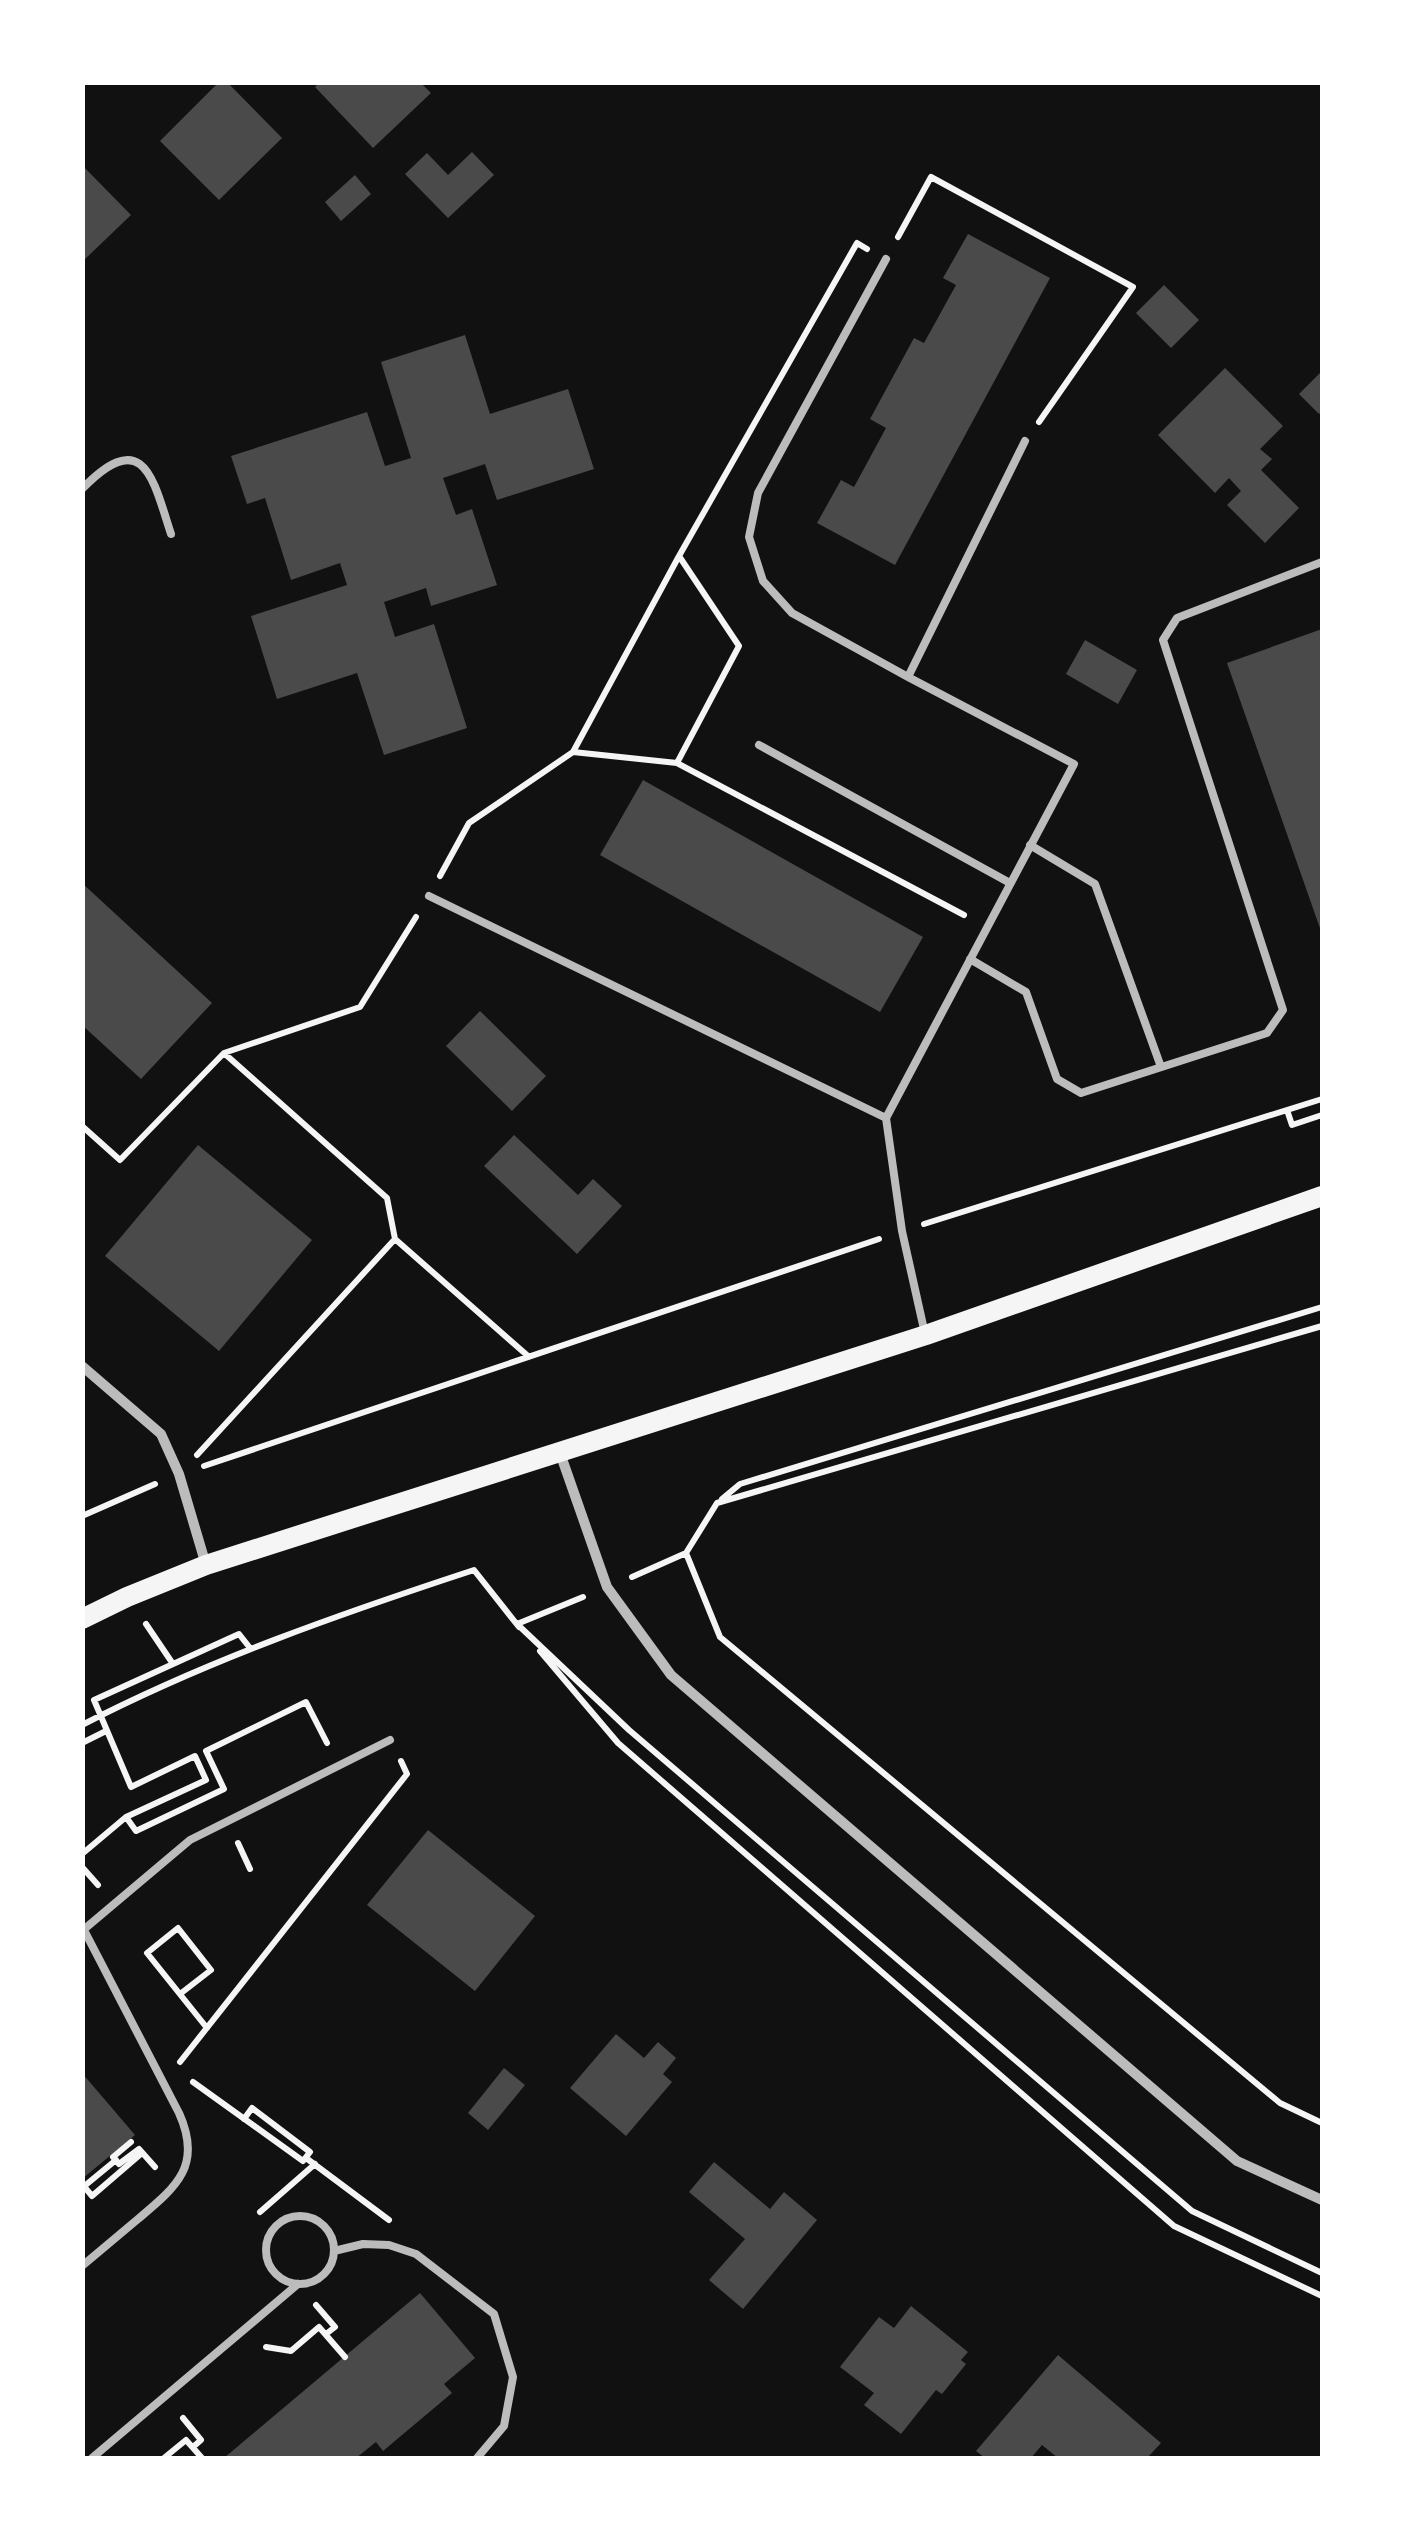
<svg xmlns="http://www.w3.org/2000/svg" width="1405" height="2541" font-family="'Work Sans',sans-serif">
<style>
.building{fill:#4a4a4a}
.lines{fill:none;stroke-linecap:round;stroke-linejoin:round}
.path{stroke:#f5f5f5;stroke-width:6}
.service{stroke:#bcbcbc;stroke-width:8}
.minor{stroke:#bcbcbc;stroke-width:10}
.secondary{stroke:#f5f5f5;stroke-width:20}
</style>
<rect width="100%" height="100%" fill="#111"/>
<path class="building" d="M 219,82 L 227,82 L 282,138 L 219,200 L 160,141 Z
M 320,82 L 420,82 L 431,93 L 373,148 L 315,87 Z
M 472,152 L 494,175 L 448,218 L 405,174 L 427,153 L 448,175 Z
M 82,165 L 131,215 L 82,262 Z
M 355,175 L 371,194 L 341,221 L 325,202 Z
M 968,234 L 1050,278 L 895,565 L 817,523 L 841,480 L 854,487 L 886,428 L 870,419 L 914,338 L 924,343 L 956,285 L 943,278 Z
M 1164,285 L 1199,320 L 1171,348 L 1136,313 Z
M 465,335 L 490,414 L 568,389 L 594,469 L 497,500 L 485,464 L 443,478 L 456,515 L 472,509 L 497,585 L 431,606 L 426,588 L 384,602 L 395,637 L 434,624 L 467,728 L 384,755 L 357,673 L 277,699 L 251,616 L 347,585 L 340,563 L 291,580 L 265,498 L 247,504 L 231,456 L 367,412 L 385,466 L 411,458 L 381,362 Z
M 1225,368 L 1283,426 L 1260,449 L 1272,459 L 1261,470 L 1299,508 L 1265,543 L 1227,505 L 1241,491 L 1229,478 L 1215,493 L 1158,435 Z
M 1322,371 L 1322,411 L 1319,414 L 1299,394 Z
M 1322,629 L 1322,934 L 1227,663 Z
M 1085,640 L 1137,670 L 1118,704 L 1066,674 Z
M 643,780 L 923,937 L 880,1012 L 600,855 Z
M 82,883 L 212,1003 L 141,1079 L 82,1025 Z
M 480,1011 L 546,1076 L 512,1111 L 446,1046 Z
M 514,1135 L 578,1195 L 593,1179 L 622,1206 L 577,1254 L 484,1166 Z
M 198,1145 L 312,1240 L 219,1351 L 105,1256 Z
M 428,1830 L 535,1916 L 475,1991 L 367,1905 Z
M 616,2034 L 644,2058 L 658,2042 L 676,2058 L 663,2074 L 672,2082 L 626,2136 L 570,2088 Z
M 504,2068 L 525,2085 L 488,2130 L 468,2113 Z
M 82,2073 L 135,2135 L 82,2179 Z
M 714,2162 L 770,2209 L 784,2192 L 817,2220 L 743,2309 L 709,2280 L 745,2239 L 689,2192 Z
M 420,2293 L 475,2358 L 444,2384 L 452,2393 L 383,2451 L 376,2442 L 356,2458 L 224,2458 Z
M 911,2306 L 968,2352 L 961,2360 L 966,2364 L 942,2394 L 936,2390 L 901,2434 L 864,2405 L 874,2393 L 840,2367 L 879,2317 L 894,2328 Z
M 1058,2355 L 1161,2443 L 1147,2458 L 1058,2458 L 1042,2445 L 1031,2458 L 985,2458 L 976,2451 Z"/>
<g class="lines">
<path class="path" d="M 898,237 L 931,177 L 1133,287 L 1039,422
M 573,752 L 679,556
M 677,763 L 964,915
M 440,876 L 469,823 L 573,752 L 677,763 L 739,646 L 679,556 L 857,243 L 867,249
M 225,1054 L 387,1198 L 395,1239 L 528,1356
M 1287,1110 L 1292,1125 L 1322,1115
M 82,1126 L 120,1160 L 224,1053 L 360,1007 L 416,917
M 924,1224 L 1322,1099
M 197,1455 L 395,1239
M 204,1466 L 879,1239
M 722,1499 L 740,1484 L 1322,1307
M 82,1516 L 155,1484
M 686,1553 L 720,1637 L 1280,2103 L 1322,2123
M 632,1577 L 686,1553 L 717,1503 L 1322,1326
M 583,1597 L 517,1624 L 629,1730 L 1192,2211 L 1322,2273
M 146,1624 L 173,1664
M 540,1651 L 618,1743 L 1174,2226 L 1322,2296
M 82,1725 C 208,1660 340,1614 474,1570 L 519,1627
M 82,1743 L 106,1731
M 126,1817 L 136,1831 L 224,1789 L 206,1751 L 306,1702 L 327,1743
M 238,1843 L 250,1869
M 82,1854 L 126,1817 L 206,1780 L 195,1756 L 131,1787 L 94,1700 L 239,1634 L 250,1648
M 82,1867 L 98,1885
M 180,1994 L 211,1970 L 178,1928 L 147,1953 L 207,2028
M 180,2062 L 407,1774 L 401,1761
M 193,2082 L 303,2161 L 310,2152 L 252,2108 L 244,2119
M 131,2142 L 113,2157 L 119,2164 L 139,2149 L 155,2167
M 306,2158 L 389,2220
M 82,2184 L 92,2196 L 142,2153
M 82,2188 L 116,2160
M 260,2212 L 315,2164
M 316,2305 L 335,2327 L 326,2334
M 266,2347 L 291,2351 L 319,2327 L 345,2357
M 183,2418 L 201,2440 L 193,2447
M 164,2458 L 186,2440 L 202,2458"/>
<path class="service" d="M 886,259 L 758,493 L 749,537 L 763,581 L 792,613 L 908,677 L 1074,764 L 886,1118 L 902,1231 L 925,1334
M 82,489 C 144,425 153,479 171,534
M 908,677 L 1025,441
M 759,745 L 1010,883
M 1030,845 L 1095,884 L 1161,1067
M 429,896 L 886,1118
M 970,959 L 1026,992 L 1057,1079 L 1081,1093 L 1267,1033 L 1283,1010 L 1163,640 L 1177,618 L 1322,562
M 82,1931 L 190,1840 L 390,1740
M266 2250a34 34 0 1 1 68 0a34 34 0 1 1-68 0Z
M 334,2251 L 363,2244 L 389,2245 L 416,2254 L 494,2314 L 513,2377 L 504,2426 L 477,2458
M 82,2266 C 101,2250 119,2235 138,2219 C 176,2187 203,2166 179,2113 L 84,1930
M 92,2458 L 298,2284"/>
<path class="minor" d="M 82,1366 L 161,1434 L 179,1474 L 206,1565
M 560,1453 L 607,1587 L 671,1675 L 1237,2161 L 1322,2200"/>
<path class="secondary" d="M 82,1619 L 127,1597 L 206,1565 L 926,1335 L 1322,1196"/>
</g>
<rect width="1405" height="2541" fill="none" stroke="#ffffff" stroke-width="170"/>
</svg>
